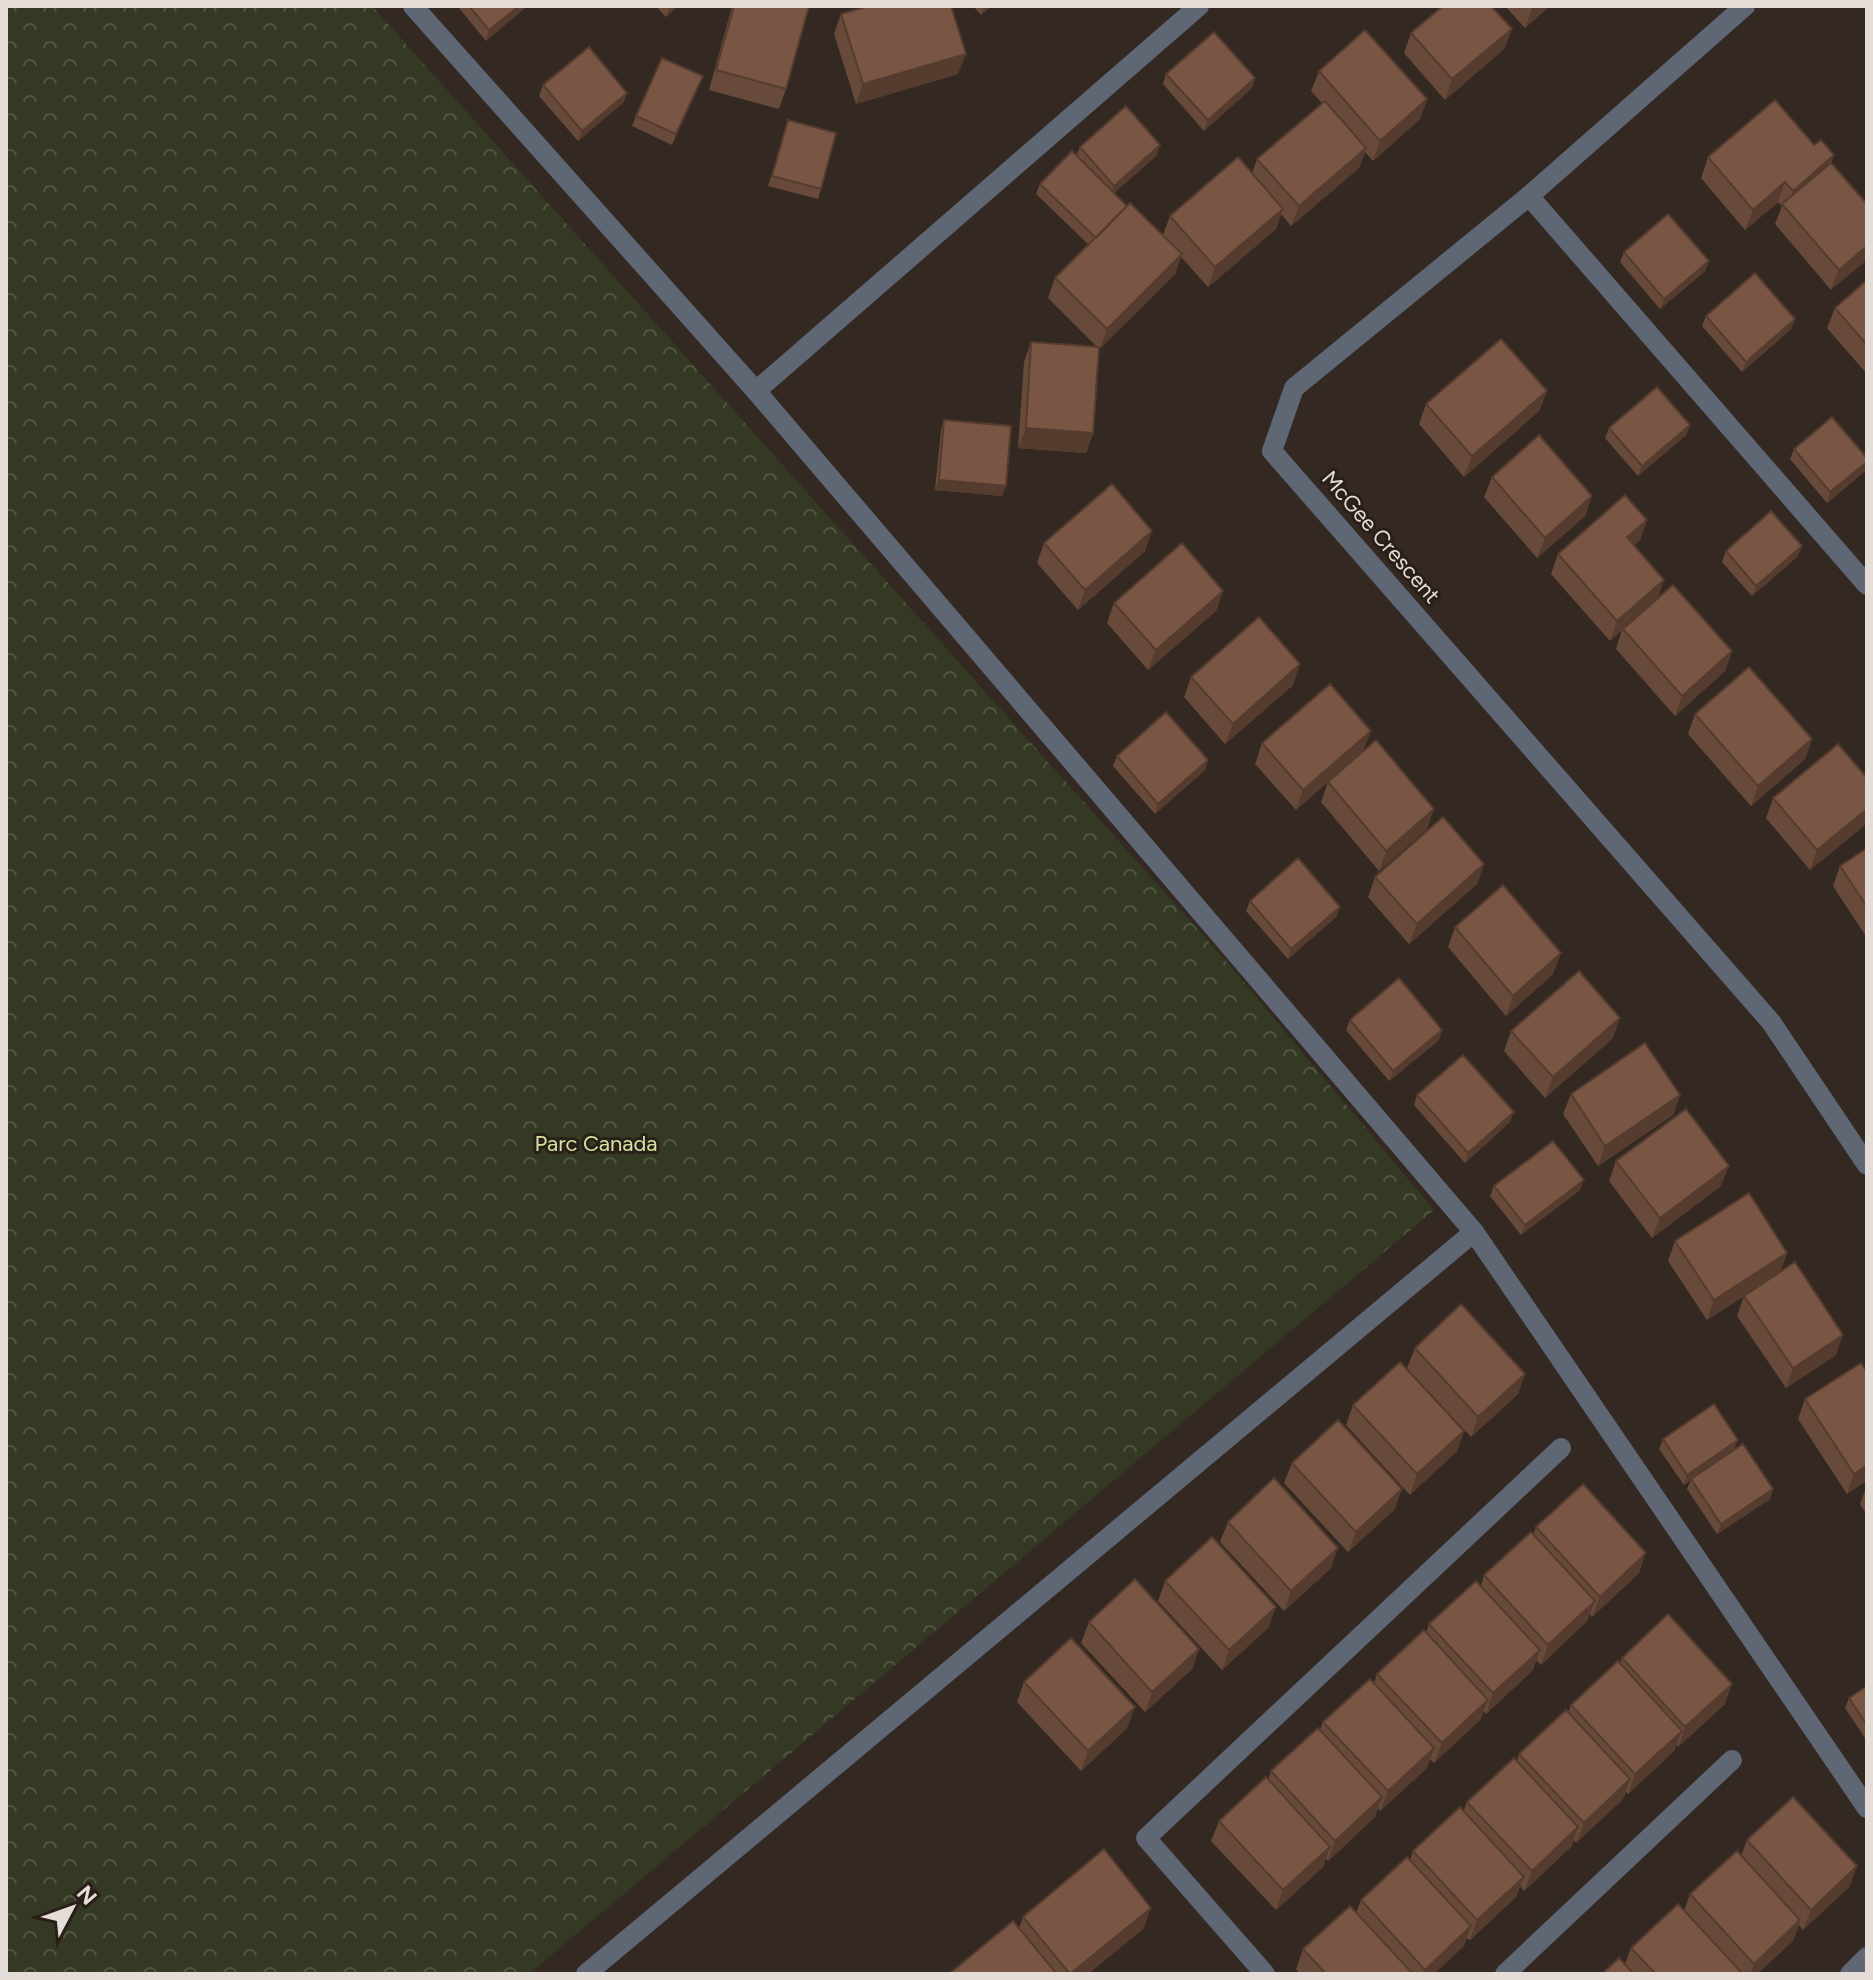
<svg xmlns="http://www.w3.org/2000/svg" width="1873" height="1980" font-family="Figtree,sans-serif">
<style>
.park{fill:url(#park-crowns)}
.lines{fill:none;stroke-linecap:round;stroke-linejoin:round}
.service{stroke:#5f6775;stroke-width:20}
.minor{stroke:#5f6775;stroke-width:20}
.wall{fill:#684a3a}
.shaded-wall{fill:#553c2f}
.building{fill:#795643;stroke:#553c2f;stroke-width:2}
.labels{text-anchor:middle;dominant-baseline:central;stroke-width:6;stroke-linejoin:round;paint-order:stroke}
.street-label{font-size:22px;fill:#e5ddd8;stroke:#2a1f18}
.park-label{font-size:22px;fill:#d3e2a2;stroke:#2a1f18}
</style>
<defs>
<pattern id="park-crowns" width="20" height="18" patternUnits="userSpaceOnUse" patternTransform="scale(2)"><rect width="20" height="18" fill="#343923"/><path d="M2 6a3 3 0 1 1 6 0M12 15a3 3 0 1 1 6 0" fill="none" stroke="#515542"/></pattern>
</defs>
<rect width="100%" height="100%" fill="#342922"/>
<path class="park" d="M 6,6 L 372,6 L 1226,961 L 1434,1210 L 529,1974 L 6,1974 Z"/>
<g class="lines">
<path class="service" d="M 413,6 L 756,391 L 1474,1232 L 1867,1808
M 1529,196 L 1867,585
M 756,391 L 1199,6
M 586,1974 L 1474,1232
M 1265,1974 L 1146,1838 L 1561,1448
M 1505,1974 L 1732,1760
M 1850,1974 L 1867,1957"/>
<path class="minor" d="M 1745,6 L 1529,196 L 1294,388 L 1272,451 L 1771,1022 L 1867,1165"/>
</g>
<path class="wall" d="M 460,6 L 527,6 L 486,41 L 459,8 Z
M 656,6 L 678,6 L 666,17 Z
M 732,6 L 809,6 L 786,89 L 779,109 L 709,90 Z
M 973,6 L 992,6 L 981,15 Z
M 1505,6 L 1550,6 L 1525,28 Z
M 841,14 L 958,74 L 856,104 L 834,34 Z
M 1512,29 L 1504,49 L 1445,100 L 1404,53 L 1411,33 Z
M 1319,71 L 1427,99 L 1420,119 L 1373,161 L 1365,152 L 1359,168 L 1291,226 L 1281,214 L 1276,229 L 1208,287 L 1181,257 L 1175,274 L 1099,349 L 1093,433 L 1086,453 L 1018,448 L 1024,362 L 1031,342 L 1097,347 L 1048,298 L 1055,278 L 1089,245 L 1036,194 L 1040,184 L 1076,156 L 1080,147 L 1160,145 L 1156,156 L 1114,193 L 1127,206 L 1163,235 L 1170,216 L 1252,173 L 1257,159 L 1322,103 L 1311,91 Z
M 1166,74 L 1255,78 L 1252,88 L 1204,131 L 1163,84 Z
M 543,85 L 627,93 L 623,103 L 578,141 L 539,96 Z
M 699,86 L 672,145 L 632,126 L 636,116 Z
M 788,120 L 821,189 L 818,199 L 768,186 Z
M 1814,145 L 1834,155 L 1831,163 L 1867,204 L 1831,290 L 1775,224 L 1782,206 L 1778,202 L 1745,230 L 1701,178 L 1708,157 Z
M 1624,252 L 1709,261 L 1705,271 L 1660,309 L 1620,262 Z
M 1867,280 L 1867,374 L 1827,328 L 1835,308 Z
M 1706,316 L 1795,319 L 1791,329 L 1742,372 L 1702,326 Z
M 1547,391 L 1539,411 L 1464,477 L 1419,424 L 1426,404 Z
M 944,420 L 1002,496 L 935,490 L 941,430 Z
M 1690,425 L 1686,435 L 1638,476 L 1605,438 L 1609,428 Z
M 1794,449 L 1867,458 L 1867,466 L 1866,470 L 1827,503 L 1790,459 Z
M 1492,477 L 1592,496 L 1585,516 L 1537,558 L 1484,497 Z
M 1647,520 L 1640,540 L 1634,545 L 1664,580 L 1657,599 L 1732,651 L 1725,671 L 1675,716 L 1616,649 L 1622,630 L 1610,641 L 1551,574 L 1558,554 Z
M 1044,543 L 1145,551 L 1078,610 L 1037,563 Z
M 1802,546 L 1798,556 L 1752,596 L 1722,562 L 1726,551 Z
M 1223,591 L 1216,611 L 1148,670 L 1107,623 L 1114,603 Z
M 1191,677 L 1293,685 L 1225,744 L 1184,697 Z
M 1695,714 L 1812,739 L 1805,759 L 1751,806 L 1688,734 Z
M 1262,743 L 1363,751 L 1427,829 L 1379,871 L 1321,802 L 1328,782 L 1362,752 L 1296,810 L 1255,764 Z
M 1117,756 L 1208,760 L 1205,770 L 1155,814 L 1113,766 Z
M 1867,778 L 1867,823 L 1810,870 L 1766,818 L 1773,798 Z
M 1867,848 L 1867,938 L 1833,886 L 1840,866 Z
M 1484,864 L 1477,884 L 1409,944 L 1368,897 L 1375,877 Z
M 1250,901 L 1340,907 L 1336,917 L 1288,959 L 1246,911 Z
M 1455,927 L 1553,974 L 1506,1016 L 1448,947 Z
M 1350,1020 L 1439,1040 L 1389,1081 L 1346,1030 Z
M 1511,1031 L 1613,1038 L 1545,1098 L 1504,1051 Z
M 1571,1094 L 1680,1095 L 1673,1115 L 1598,1166 L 1563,1114 Z
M 1417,1095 L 1510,1122 L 1465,1163 L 1414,1105 Z
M 1616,1161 L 1721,1186 L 1652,1238 L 1609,1181 Z
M 1494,1186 L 1580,1190 L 1521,1235 L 1490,1196 Z
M 1675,1241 L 1787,1253 L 1780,1272 L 1836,1355 L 1786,1388 L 1737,1316 L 1744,1296 L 1761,1285 L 1707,1320 L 1668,1261 Z
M 1415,1348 L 1525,1374 L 1518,1394 L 1471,1437 L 1407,1368 Z
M 1805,1399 L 1867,1480 L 1847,1494 L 1798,1419 Z
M 1353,1405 L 1464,1431 L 1457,1451 L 1410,1495 L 1346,1425 Z
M 1663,1439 L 1734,1450 L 1773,1489 L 1770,1499 L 1717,1534 L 1687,1489 L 1691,1480 L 1684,1485 L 1659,1449 Z
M 1292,1463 L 1395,1509 L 1348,1552 L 1284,1483 Z
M 1867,1485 L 1867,1515 L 1860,1504 Z
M 1228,1522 L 1331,1568 L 1284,1611 L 1220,1542 Z
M 1536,1527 L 1639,1573 L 1592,1617 L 1590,1614 L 1587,1621 L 1541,1665 L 1536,1660 L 1533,1670 L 1486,1714 L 1484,1711 L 1480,1720 L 1434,1763 L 1430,1759 L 1427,1768 L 1380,1811 L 1378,1808 L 1375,1817 L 1328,1861 L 1326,1859 L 1323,1867 L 1276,1910 L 1211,1841 L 1219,1821 L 1268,1780 L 1271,1771 L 1320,1730 L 1323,1722 L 1374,1683 L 1377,1674 L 1426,1633 L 1429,1624 L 1481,1586 L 1484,1575 L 1533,1535 Z
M 1165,1581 L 1269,1627 L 1222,1670 L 1158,1601 Z
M 1089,1622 L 1199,1649 L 1192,1669 L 1145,1712 L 1081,1643 Z
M 1622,1658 L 1725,1704 L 1678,1747 L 1676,1745 L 1674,1751 L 1628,1794 L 1626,1792 L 1623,1799 L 1576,1843 L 1574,1840 L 1571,1847 L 1524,1891 L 1520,1886 L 1516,1897 L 1470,1940 L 1467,1938 L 1464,1946 L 1434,1974 L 1300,1974 L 1296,1969 L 1303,1949 L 1356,1913 L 1361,1900 L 1410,1860 L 1413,1851 L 1463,1812 L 1467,1802 L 1517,1760 L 1519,1754 L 1568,1713 L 1571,1705 L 1620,1663 Z
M 1024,1682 L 1127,1728 L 1081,1771 L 1017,1702 Z
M 1867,1686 L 1867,1741 L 1845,1708 L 1849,1698 Z
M 1747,1840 L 1850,1886 L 1803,1930 L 1799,1925 L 1793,1941 L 1757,1974 L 1602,1974 L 1625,1964 L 1631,1948 L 1684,1911 L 1690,1894 L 1741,1856 Z
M 1023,1917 L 1144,1928 L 1088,1974 L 949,1974 L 1019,1928 Z"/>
<path class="shaded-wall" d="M 519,6 L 527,6 L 486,41 L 489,30 Z
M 670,6 L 678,6 L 666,17 Z
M 984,6 L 992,6 L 981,15 Z
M 1534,6 L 1550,6 L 1525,28 L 1532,8 Z
M 1512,29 L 1504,49 L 1445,100 L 1452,79 Z
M 966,54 L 958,74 L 856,104 L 863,84 Z
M 703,76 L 699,86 L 672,145 L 676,134 Z
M 1255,78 L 1252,88 L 1204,131 L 1208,120 Z
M 627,93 L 623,103 L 578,141 L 582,131 Z
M 1427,99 L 1420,119 L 1373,161 L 1380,141 Z
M 1160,145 L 1156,156 L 1111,196 L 1114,186 Z
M 1366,148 L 1359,168 L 1291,226 L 1299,206 Z
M 1834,155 L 1826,175 L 1785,211 L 1793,191 Z
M 1785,182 L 1778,202 L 1745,230 L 1753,210 Z
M 1283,209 L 1276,229 L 1208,287 L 1215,267 Z
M 1867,246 L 1867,260 L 1831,290 L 1839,270 Z
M 1182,254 L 1175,274 L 1100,349 L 1107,329 Z
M 1709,261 L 1705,271 L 1660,309 L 1664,299 Z
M 1795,319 L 1791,329 L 1742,372 L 1746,362 Z
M 1547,391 L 1539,411 L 1464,477 L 1472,456 Z
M 1690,425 L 1686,435 L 1638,476 L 1642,466 Z
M 1026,428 L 1093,433 L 1086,453 L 1018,448 Z
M 1867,462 L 1866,470 L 1827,503 L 1830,492 Z
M 939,480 L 1006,486 L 1002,496 L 935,490 Z
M 1592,496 L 1585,516 L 1537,558 L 1545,538 Z
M 1647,520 L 1640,540 L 1620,557 L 1627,537 Z
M 1152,531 L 1145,551 L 1078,610 L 1085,590 Z
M 1802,546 L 1798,556 L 1752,596 L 1756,586 Z
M 1664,580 L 1657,600 L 1610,641 L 1617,621 Z
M 1223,591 L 1216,611 L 1148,670 L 1156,650 Z
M 1732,651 L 1725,671 L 1675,716 L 1682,696 Z
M 1300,664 L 1293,685 L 1225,744 L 1233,724 Z
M 1371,731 L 1363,751 L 1296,810 L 1303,790 Z
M 1812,739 L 1805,759 L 1751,806 L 1758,786 Z
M 1208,760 L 1205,770 L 1155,814 L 1158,804 Z
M 1434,809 L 1427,829 L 1379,871 L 1386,851 Z
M 1867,809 L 1867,823 L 1810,870 L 1817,850 Z
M 1484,864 L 1477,884 L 1409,944 L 1417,924 Z
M 1340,907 L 1336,917 L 1288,959 L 1291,949 Z
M 1561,953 L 1553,974 L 1506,1016 L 1513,996 Z
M 1620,1018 L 1613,1038 L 1545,1098 L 1553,1077 Z
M 1442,1030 L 1439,1040 L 1389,1081 L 1393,1071 Z
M 1680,1095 L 1673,1115 L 1598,1166 L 1605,1146 Z
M 1514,1112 L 1510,1122 L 1465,1163 L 1468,1153 Z
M 1729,1166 L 1721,1186 L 1652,1238 L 1660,1218 Z
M 1584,1180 L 1580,1190 L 1521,1235 L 1525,1225 Z
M 1787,1253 L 1780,1273 L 1707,1320 L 1714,1300 Z
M 1843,1335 L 1836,1355 L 1786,1388 L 1793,1368 Z
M 1525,1374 L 1518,1394 L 1471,1437 L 1478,1417 Z
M 1464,1431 L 1457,1451 L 1410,1495 L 1417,1474 Z
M 1738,1440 L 1734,1450 L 1684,1485 L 1687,1475 Z
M 1867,1465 L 1867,1480 L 1847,1494 L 1854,1474 Z
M 1402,1489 L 1395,1509 L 1348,1552 L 1356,1532 Z
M 1773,1489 L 1770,1499 L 1717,1534 L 1721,1524 Z
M 1338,1548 L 1331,1568 L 1284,1611 L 1291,1591 Z
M 1646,1553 L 1639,1573 L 1592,1617 L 1600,1597 Z
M 1595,1601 L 1587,1621 L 1541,1665 L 1548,1645 Z
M 1276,1607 L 1269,1627 L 1222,1670 L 1229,1650 Z
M 1199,1649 L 1192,1669 L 1145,1712 L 1152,1692 Z
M 1540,1650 L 1533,1670 L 1486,1714 L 1493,1693 Z
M 1732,1684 L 1725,1704 L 1678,1747 L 1685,1727 Z
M 1488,1700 L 1480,1720 L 1434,1763 L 1442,1743 Z
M 1135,1707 L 1127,1728 L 1081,1771 L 1088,1751 Z
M 1682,1731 L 1674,1751 L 1628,1794 L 1635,1774 Z
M 1434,1748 L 1427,1768 L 1380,1811 L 1388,1791 Z
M 1630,1779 L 1623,1799 L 1576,1843 L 1584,1823 Z
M 1382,1797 L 1375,1817 L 1328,1861 L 1335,1841 Z
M 1578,1827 L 1571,1847 L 1524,1891 L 1532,1871 Z
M 1330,1847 L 1323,1867 L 1276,1910 L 1283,1890 Z
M 1857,1866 L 1850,1886 L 1803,1930 L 1811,1910 Z
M 1524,1877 L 1516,1897 L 1470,1940 L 1477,1920 Z
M 1151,1908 L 1144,1928 L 1088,1974 L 1071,1974 Z
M 1800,1920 L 1793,1941 L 1757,1974 L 1750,1974 L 1754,1964 Z
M 1471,1926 L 1464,1946 L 1434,1974 L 1423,1974 L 1425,1970 Z"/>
<path class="building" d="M 469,6 L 519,6 L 489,30 Z
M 734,6 L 809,6 L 786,89 L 716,70 Z
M 869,6 L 951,6 L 966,54 L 863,84 L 841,14 Z
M 1443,6 L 1491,6 L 1512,29 L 1452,79 L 1411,33 Z
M 1365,30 L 1427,99 L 1380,141 L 1319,71 Z
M 1214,32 L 1255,78 L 1208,120 L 1166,74 Z
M 589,47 L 627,93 L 582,131 L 543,85 Z
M 662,58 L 703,76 L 676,134 L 636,116 Z
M 1775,100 L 1814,145 L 1821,140 L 1834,155 L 1793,191 L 1785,182 L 1753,210 L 1708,157 Z
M 1325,101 L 1366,148 L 1299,206 L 1257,159 Z
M 1126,106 L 1160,145 L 1114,186 L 1080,147 Z
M 788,120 L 836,133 L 821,189 L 772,176 Z
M 1072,151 L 1127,206 L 1096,238 L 1040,184 Z
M 1238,157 L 1283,209 L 1215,267 L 1170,216 Z
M 1831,163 L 1867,204 L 1867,246 L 1839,270 L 1782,204 Z
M 1130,203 L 1182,254 L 1107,329 L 1055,278 Z
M 1668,214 L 1709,261 L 1664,299 L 1624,252 Z
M 1755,273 L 1795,319 L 1746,362 L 1706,316 Z
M 1867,280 L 1867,345 L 1835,308 Z
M 1501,339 L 1547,391 L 1472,456 L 1426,404 Z
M 1031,342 L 1099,347 L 1093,433 L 1026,428 Z
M 1657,387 L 1690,425 L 1642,466 L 1609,428 Z
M 1832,417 L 1867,458 L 1867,462 L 1830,492 L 1794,449 Z
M 944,420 L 1011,426 L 1006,486 L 939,480 Z
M 1539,435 L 1592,496 L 1545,538 L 1492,477 Z
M 1112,484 L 1152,531 L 1085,590 L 1044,543 Z
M 1625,495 L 1647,520 L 1627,537 L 1664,580 L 1617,621 L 1558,554 Z
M 1771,511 L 1802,546 L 1756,586 L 1726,551 Z
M 1182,543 L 1223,591 L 1156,650 L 1114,603 Z
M 1673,585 L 1732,651 L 1682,696 L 1623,629 Z
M 1259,617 L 1300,664 L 1233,724 L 1191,677 Z
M 1749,667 L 1812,739 L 1758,786 L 1695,714 Z
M 1330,684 L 1371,731 L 1303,790 L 1262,743 Z
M 1166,712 L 1208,760 L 1158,804 L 1117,756 Z
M 1376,740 L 1434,809 L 1386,851 L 1328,782 Z
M 1838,744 L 1867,778 L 1867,809 L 1817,850 L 1773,798 Z
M 1443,817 L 1484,864 L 1417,924 L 1375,877 Z
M 1867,848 L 1867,907 L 1840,866 Z
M 1298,858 L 1340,907 L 1291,949 L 1250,901 Z
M 1503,885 L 1561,953 L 1513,996 L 1455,927 Z
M 1579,971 L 1620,1018 L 1553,1077 L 1511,1031 Z
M 1399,978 L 1442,1030 L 1393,1071 L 1350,1020 Z
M 1645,1043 L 1680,1095 L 1605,1146 L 1571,1094 Z
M 1463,1055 L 1514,1112 L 1468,1153 L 1417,1095 Z
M 1686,1109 L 1729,1166 L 1660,1218 L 1616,1161 Z
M 1553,1141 L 1584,1180 L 1525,1225 L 1494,1186 Z
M 1749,1193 L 1787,1253 L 1714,1300 L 1675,1241 Z
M 1795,1262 L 1843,1335 L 1793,1368 L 1744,1296 Z
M 1461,1304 L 1525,1374 L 1478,1417 L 1415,1348 Z
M 1400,1362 L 1464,1431 L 1417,1474 L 1353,1405 Z
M 1861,1363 L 1867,1372 L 1867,1465 L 1854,1474 L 1805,1399 Z
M 1714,1404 L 1738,1440 L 1687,1475 L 1663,1439 Z
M 1338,1420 L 1402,1489 L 1356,1532 L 1292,1463 Z
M 1743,1444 L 1773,1489 L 1721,1524 L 1691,1479 Z
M 1274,1478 L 1338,1548 L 1291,1591 L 1228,1522 Z
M 1583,1484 L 1646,1553 L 1600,1597 L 1536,1527 Z
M 1531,1532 L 1595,1601 L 1548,1645 L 1484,1575 Z
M 1212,1537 L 1276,1607 L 1229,1650 L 1165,1581 Z
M 1135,1579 L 1199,1649 L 1152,1692 L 1089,1622 Z
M 1476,1581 L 1540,1650 L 1493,1693 L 1429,1624 Z
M 1668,1614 L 1732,1684 L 1685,1727 L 1622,1658 Z
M 1424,1630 L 1488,1700 L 1442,1743 L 1377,1674 Z
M 1071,1638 L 1135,1707 L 1088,1751 L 1024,1682 Z
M 1618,1661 L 1682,1731 L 1635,1774 L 1571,1705 Z
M 1370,1679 L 1434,1748 L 1388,1791 L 1323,1722 Z
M 1867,1686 L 1867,1725 L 1849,1698 Z
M 1566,1710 L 1630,1779 L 1584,1823 L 1519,1754 Z
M 1318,1728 L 1382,1797 L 1335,1841 L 1271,1771 Z
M 1514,1758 L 1578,1827 L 1532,1871 L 1467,1802 Z
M 1266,1777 L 1330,1847 L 1283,1890 L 1219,1821 Z
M 1793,1797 L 1857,1866 L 1811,1910 L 1747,1840 Z
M 1460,1807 L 1524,1877 L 1477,1920 L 1413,1851 Z
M 1104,1849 L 1151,1908 L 1070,1974 L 1023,1917 Z
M 1737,1851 L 1800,1920 L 1754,1964 L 1690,1894 Z
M 1407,1857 L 1471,1926 L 1425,1970 L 1361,1900 Z
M 1678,1904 L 1742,1973 L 1741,1974 L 1656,1974 L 1631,1948 Z
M 1350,1906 L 1413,1974 L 1326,1974 L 1303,1949 Z
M 1013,1921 L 1057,1974 L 949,1974 Z
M 1619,1958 L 1634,1974 L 1602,1974 Z"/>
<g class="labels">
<g class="street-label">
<text transform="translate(1381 537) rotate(49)">McGee Crescent</text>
</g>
<g class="park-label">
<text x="596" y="1143">Parc Canada</text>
</g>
</g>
<rect width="1873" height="1980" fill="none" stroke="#e5ddd8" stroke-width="16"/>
<g transform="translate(72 1908) rotate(49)" stroke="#2a1f18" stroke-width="6" paint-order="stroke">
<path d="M0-6L14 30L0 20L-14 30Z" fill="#e5ddd8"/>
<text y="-12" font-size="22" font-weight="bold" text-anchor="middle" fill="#e5ddd8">N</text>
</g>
</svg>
